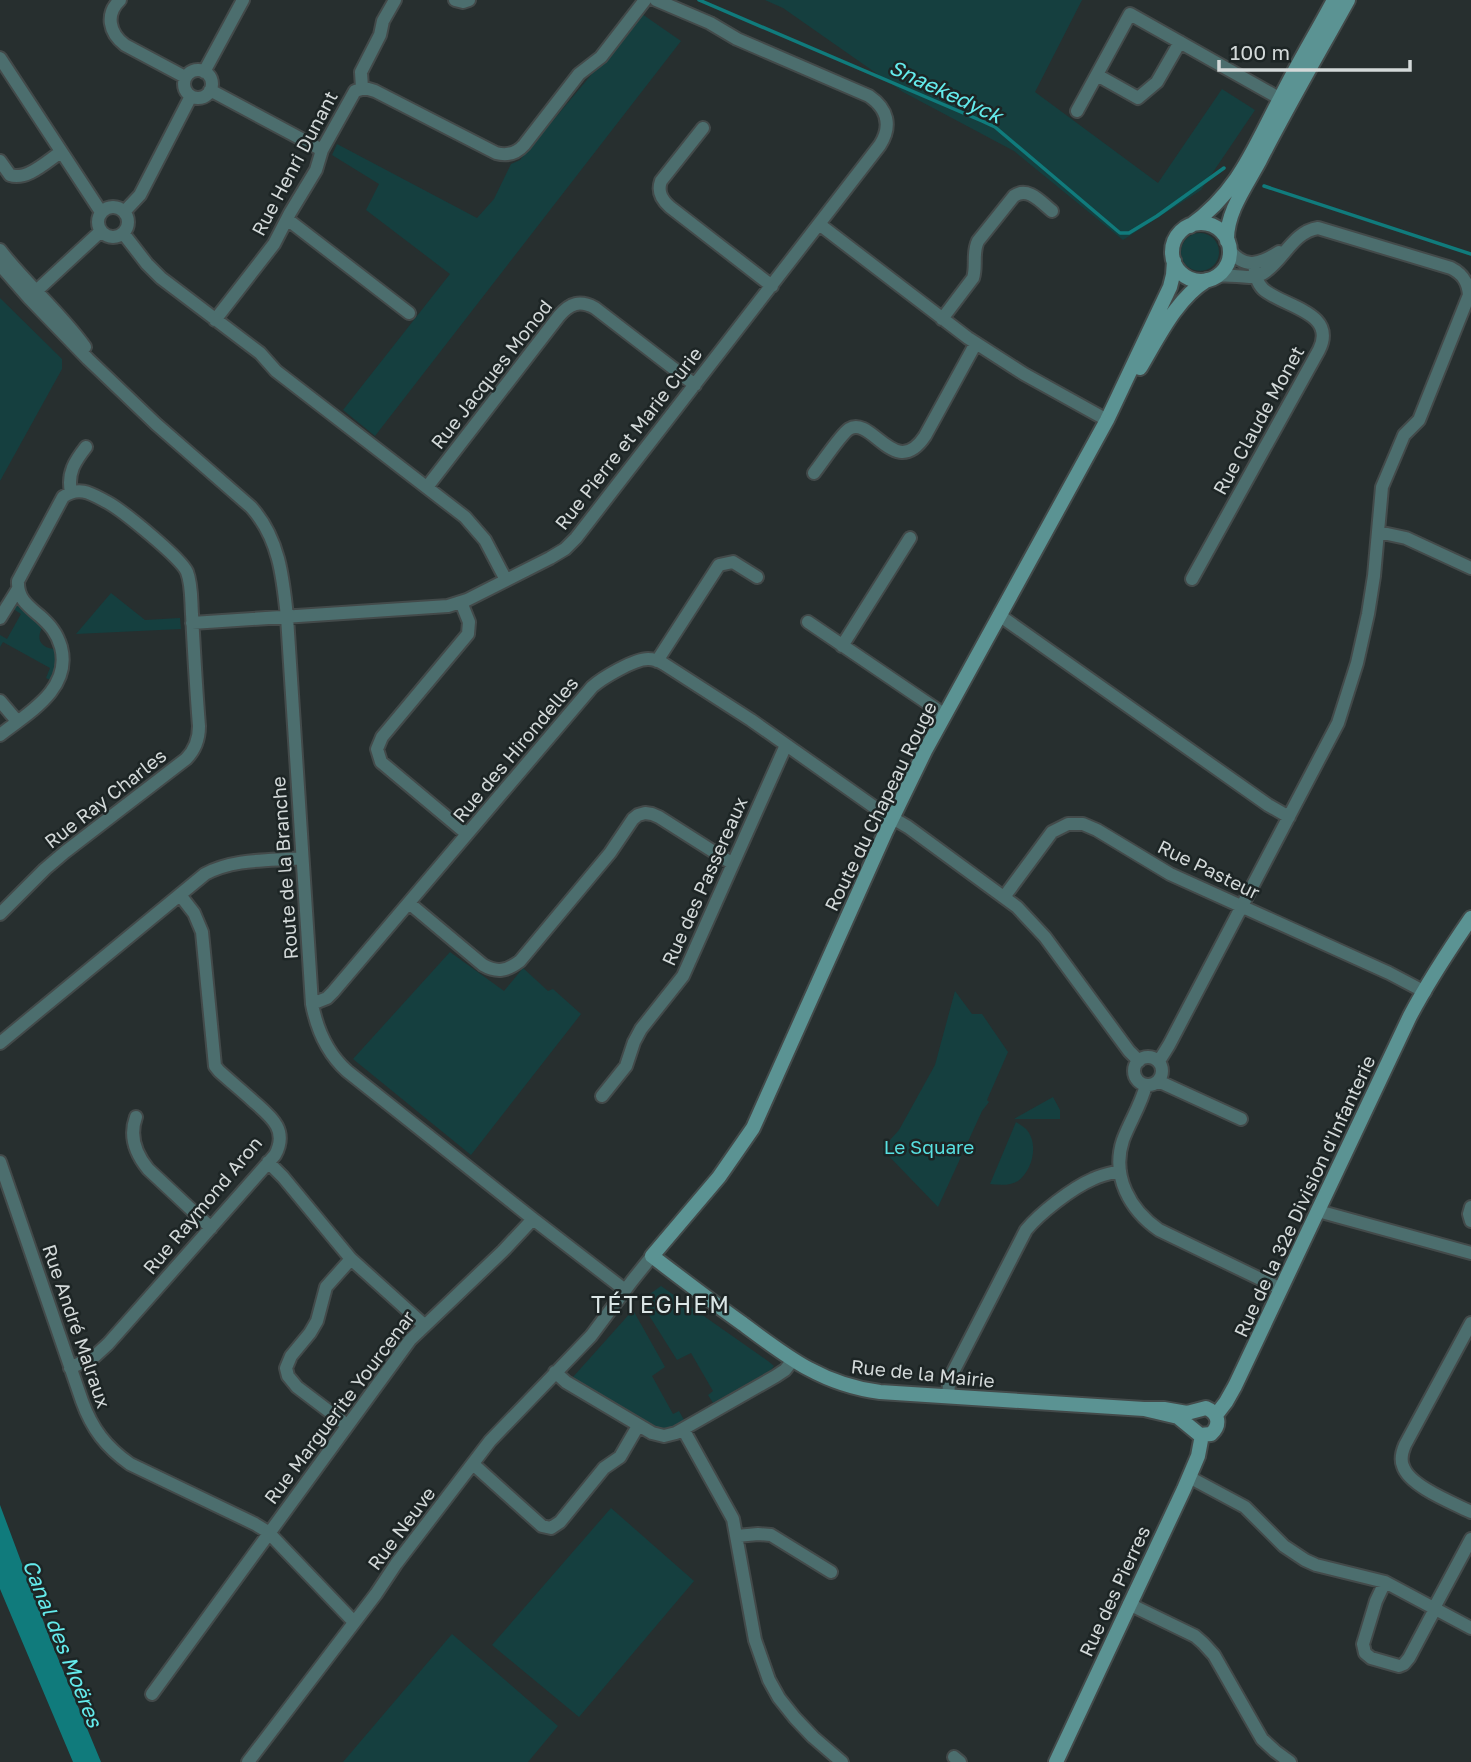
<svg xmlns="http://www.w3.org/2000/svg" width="1471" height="1762" font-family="'Golos Text',sans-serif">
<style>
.green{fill:#153f3f}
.water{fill:#107b7c}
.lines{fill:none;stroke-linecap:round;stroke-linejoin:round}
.stream{stroke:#107b7c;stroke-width:3.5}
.street-casing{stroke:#434a4a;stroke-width:16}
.secondary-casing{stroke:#434a4a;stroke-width:18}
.street{stroke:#4c6e6e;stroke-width:12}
.secondary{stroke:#5b9393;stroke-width:14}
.labels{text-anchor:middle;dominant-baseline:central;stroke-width:5;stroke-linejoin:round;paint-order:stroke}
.street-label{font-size:19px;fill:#d3d9d9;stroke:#1d2525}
.park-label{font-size:19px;fill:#58e0e1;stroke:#1d2525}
.water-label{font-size:21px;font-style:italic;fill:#64ebec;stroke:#1d2525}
.quarter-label{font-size:23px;letter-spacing:2px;fill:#dbe6e6;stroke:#1d2525}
</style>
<rect width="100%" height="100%" fill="#272f2f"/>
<path class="green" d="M 765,0 L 1082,0 L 1035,92 L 1158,183 L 1222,89 L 1255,110 L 1201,190 L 1123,240 L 1014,151 L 903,92 L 783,8 Z
M 642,14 L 681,41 L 375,436 L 343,410 L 450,274 L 366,210 L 379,184 L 332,155 L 337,144 L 477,218 L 494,199 L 511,164 L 520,160 Z
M1181 252a19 19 0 1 1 38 0a19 19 0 1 1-38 0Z
M 0,298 L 62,359 L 62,369 L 0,481 Z
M 111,593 L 145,620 L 180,618 L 181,629 L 76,634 Z
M 14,604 L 19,604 L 44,625 C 34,639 41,649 57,649 L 58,661 L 52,681 L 46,678 L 50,668 L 3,642 L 0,647 L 0,635 L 7,639 L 21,614 L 12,608 Z
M 450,952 L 504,991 L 523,968 L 548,991 L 553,989 L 581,1014 L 471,1155 L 353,1059 Z
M 955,991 L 972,1014 L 982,1014 L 1008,1052 L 987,1100 L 989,1102 L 982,1111 L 938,1207 L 882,1149 L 899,1130 L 935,1065 Z
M 1053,1097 L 1060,1110 L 1060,1119 L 1014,1119 Z
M 1016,1122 C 1019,1124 1023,1126 1026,1129 C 1039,1143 1033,1170 1018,1181 C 1010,1186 999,1185 990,1184 Z
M 661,1286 L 768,1361 L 774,1366 L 771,1370 L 713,1403 L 708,1395 L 713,1391 L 691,1353 L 677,1360 L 640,1301 Z
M 633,1310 L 665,1367 L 652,1376 L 673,1414 L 679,1411 L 684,1420 L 664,1431 L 657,1430 L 579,1382 L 573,1377 Z
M 611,1508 L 694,1581 L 579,1717 L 492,1645 Z
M 452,1634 L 558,1726 L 528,1762 L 343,1762 Z"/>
<path class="water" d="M 0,1505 L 50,1639 L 101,1762 L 73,1762 L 0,1589 Z"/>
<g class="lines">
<path class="stream" d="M 699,0 L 982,121 L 995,127 L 1120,233 L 1129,233 L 1157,216 L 1224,168
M 1264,186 L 1471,254"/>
<defs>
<path id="street" d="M 120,0 C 105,14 109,33 125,45 L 185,77
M 455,0 L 463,2 L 469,0
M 0,58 L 101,212
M184 84a14 14 0 1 1 28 0a14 14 0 1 1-28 0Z
M 204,72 L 243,0
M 1097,75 L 1138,98 L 1157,82 L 1180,42
M 362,88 L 361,72 L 380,35 L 383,21 L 395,0
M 210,90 L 322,150
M 1077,111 L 1130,14 L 1286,102
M 703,128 L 661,181 C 657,192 662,200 670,207 L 772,286
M 0,161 L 10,175 C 27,181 47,161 61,152
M98 222a15 15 0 1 1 30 0a15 15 0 1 1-30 0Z
M 124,212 L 140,195 L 191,96
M 287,219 L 409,313
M 819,224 L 968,338 L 1024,374 L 1107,420
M 123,233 L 147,264 L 161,278 L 260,353 L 276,371 L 465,517 L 485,540 L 506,580
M 1229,249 C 1244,270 1260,264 1279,252
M 0,250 C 26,284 60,312 85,347
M 0,265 L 29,298 L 88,359 L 156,424 L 251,507 C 279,538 283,577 287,617 L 312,1004 C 317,1030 327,1053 347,1071 L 533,1219 L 625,1290
M 32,295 L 101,231
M 942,319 L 973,278 C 977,266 972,253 978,241 L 1014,196 C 1028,186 1041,202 1052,211
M 215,320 L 274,244 L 290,213 L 316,170 L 322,150 L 355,91 L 365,88 L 375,91 L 496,153 C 507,156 516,154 524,145 L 579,74 L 601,57 L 645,0
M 814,473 C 822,463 841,434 849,429 C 872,415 895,481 925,436 L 976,343
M 427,487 L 559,316 C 570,303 580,300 595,308 L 695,385
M 71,492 C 67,473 75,461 86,447
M 1378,532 L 1406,538 L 1471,568
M 1192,579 L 1319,350 C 1338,312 1283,307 1263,289 C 1256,282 1255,272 1254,263
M 461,602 L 469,622 L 468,634 L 382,737 L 377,749 L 381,762 L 467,834
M 999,615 L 1268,805 L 1289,817
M 0,618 L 18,589
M 808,622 L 945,715
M 192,623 L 448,606 L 467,600 L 550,558 L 565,549 L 576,538 L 880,145 C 892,126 888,109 869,96 L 737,39 L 710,23 L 656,0
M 842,646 L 910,538
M 657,661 L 719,565 L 733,562 L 757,577
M 0,701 L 17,721
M 0,735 C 28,713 72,689 61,647 C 57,633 50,625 40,616 C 28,606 17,598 18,581 L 63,497 C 79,485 92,494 107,502 C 122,510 181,558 187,572 C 192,585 191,601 192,614 C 194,652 196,689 199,726 C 199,740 195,750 186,759 L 65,852 L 45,869 L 0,914
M 1004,897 L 1052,832 L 1068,824 L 1083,824 L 1097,830 L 1170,874 L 1389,973 L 1425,992
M 409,903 L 483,965 C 497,973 507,971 520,961 L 610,853 L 633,819 L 638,815 L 645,813 L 652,814 L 659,817 L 733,864
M 312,1004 L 327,998 L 333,992 L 592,687 C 602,678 634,659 648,659 C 654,659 659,661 664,664 L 751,720 L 877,809 L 908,827 L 1017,907 L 1045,937 L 1129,1051 L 1139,1061
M 0,1043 L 205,874 C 235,858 270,861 302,858
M1134 1071a14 14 0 1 1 28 0a14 14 0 1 1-28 0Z
M 1159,1061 L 1169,1045 L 1338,723 L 1357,663 L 1368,614 L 1374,576 L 1382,487 L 1404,435 L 1419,420 L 1469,295 C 1468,282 1463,274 1451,268 L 1318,228 C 1292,232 1283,262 1262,274 C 1249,281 1233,273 1217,276
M 1158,1081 L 1241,1119
M 1146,1085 C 1141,1105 1130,1121 1123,1140 C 1111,1176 1130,1210 1159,1230 L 1281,1289
M 602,1096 L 626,1066 L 634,1042 L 641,1029 L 683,976 L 786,745
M 136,1117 C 129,1136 135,1153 148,1169 L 211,1228
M 0,1162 L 82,1401 C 92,1429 106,1447 130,1464 L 255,1524 L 268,1532 L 354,1622
M 268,1162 L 283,1177 L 351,1259 L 424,1325
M 1471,1207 L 1469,1214 L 1471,1221
M 1318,1211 L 1471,1253
M 1471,1323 L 1405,1445 C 1402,1452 1400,1459 1403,1466 C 1409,1486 1453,1503 1471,1512
M 70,1368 L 95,1356 L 108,1344 L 275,1155 C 289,1129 270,1116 252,1100 C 241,1090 230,1081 219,1071 L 215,1066 L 202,932 L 194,913 L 180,895
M 555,1372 L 566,1382 L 652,1433 L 664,1436 L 676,1433 L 776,1376 L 785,1370 L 793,1360
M 948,1396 L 949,1384 L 951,1376 L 1026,1230 C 1040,1213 1072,1188 1093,1179 C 1101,1175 1111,1173 1120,1171
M 347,1425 L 297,1387 L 288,1376 L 286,1368 L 291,1356 L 310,1333 L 317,1321 L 326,1287 L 351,1259
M 683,1429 L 733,1519 L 755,1640 L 769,1680 L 779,1698 L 795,1718 L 813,1737 L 842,1762
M 473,1464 L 542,1526 L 551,1528 L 560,1522 L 604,1468 L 620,1457 L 638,1426
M 1189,1477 L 1245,1507 L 1284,1546 L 1305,1560 L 1316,1565 L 1385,1582 L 1471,1628
M 737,1536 L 758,1534 L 771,1535 L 831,1572
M 1385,1582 L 1376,1601 L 1363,1644 L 1365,1653 L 1371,1658 L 1399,1666 L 1404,1664 L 1409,1658 L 1435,1609
M 1129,1604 L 1195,1636 L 1203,1643 L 1214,1655 L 1262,1739 L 1275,1751 L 1290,1762
M 1434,1608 L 1471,1539
M 152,1694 L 410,1340 L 503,1251 L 533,1219
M 954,1757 L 960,1762
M 248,1762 L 376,1594 L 396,1564 L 490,1441 L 591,1336 L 632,1281 L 652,1256"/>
<path id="secondary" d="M1172 252a29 29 0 1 1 58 0a29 29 0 1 1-58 0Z
M 1190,226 C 1240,190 1254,147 1282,95 C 1298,63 1317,32 1334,0
M 1227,241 C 1226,213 1246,186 1259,162 C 1287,107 1318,54 1348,0
M 1140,368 C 1158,338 1176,299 1207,280
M 1144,1409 L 1178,1417 L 1200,1435 L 1211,1434 C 1221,1425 1219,1413 1206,1408 L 1187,1413 L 1164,1409 L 1144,1409 L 880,1392 C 823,1385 787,1357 743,1324 C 712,1302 682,1279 652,1256 L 719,1177 L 753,1128 L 886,831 L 925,751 L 1107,420 L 1170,287 L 1173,275 L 1174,261
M 1216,1415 L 1226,1402 L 1235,1386 L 1410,1016 C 1428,982 1449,950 1471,918
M 1056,1762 L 1184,1489 L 1198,1456 L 1202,1435"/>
</defs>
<use href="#street" class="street-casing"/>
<use href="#secondary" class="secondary-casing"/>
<use href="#street" class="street"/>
<use href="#secondary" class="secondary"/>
</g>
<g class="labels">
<g class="street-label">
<text transform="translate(294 163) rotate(-62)">Rue Henri Dunant</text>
<text transform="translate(491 374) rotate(-52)">Rue Jacques Monod</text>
<text transform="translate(1258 420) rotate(-61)">Rue Claude Monet</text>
<text transform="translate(628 438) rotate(-52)">Rue Pierre et Marie Curie</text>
<text transform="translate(515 749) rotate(-50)">Rue des Hirondelles</text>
<text transform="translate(105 798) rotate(-38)">Rue Ray Charles</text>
<text transform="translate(880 806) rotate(-64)">Route du Chapeau Rouge</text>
<text transform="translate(284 868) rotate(-94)">Route de la Branche</text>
<text transform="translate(1209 869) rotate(26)">Rue Pasteur</text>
<text transform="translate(704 881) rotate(-66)">Rue des Passereaux</text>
<text transform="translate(1304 1196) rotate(-65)">Rue de la 32e Division d'Infanterie</text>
<text transform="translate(202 1205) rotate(-50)">Rue Raymond Aron</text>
<text transform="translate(77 1326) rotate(71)">Rue André Malraux</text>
<text transform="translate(923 1373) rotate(6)">Rue de la Mairie</text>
<text transform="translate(339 1407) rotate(-53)">Rue Marguerite Yourcenar</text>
<text transform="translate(401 1528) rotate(-53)">Rue Neuve</text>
<text transform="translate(1114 1591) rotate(-65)">Rue des Pierres</text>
</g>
<g class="park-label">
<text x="929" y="1146">Le Square</text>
</g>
<g class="water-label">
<text transform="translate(946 91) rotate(25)">Snaekedyck</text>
<text transform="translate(63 1643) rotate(68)">Canal des Moëres</text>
</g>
<g class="quarter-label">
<text x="661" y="1304">TÉTEGHEM</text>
</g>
</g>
<path d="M1219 60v10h191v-10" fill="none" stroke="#d3d9d9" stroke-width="3.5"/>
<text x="1230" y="60" font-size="21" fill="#d3d9d9" stroke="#1d2525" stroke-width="5" paint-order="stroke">100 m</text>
</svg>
